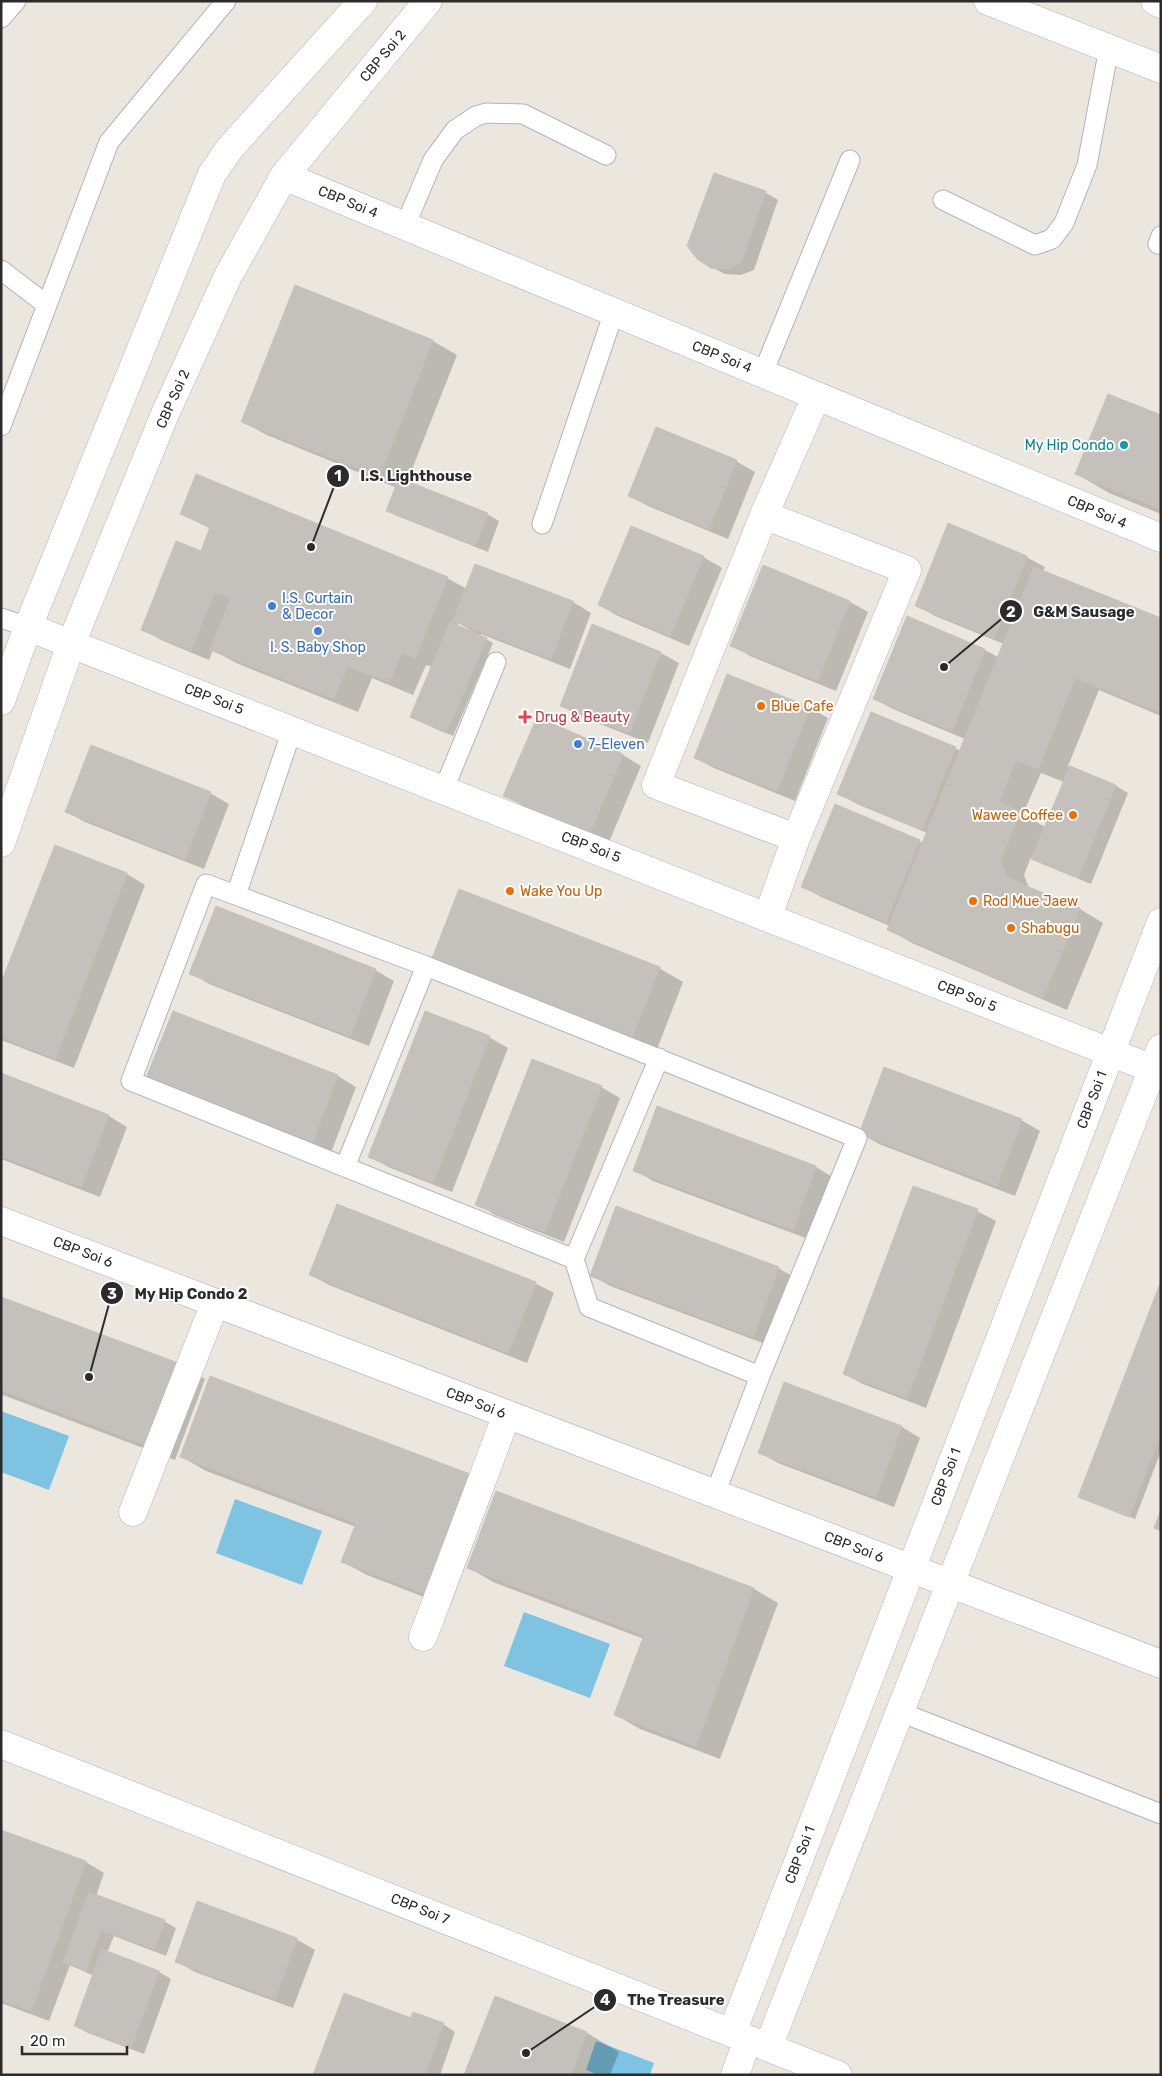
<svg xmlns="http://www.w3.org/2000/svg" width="1162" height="2076" font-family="Rubik,sans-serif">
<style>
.water{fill:#7ec3e2}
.shadow{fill:#0003;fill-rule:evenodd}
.building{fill:#c4c0bb;stroke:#c7c2b9}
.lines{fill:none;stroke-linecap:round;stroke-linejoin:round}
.lane-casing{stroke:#b2b4bd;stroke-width:21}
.street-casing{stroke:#b2b4bd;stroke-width:29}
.lane{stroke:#fff;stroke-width:19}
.street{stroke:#fff;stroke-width:28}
.culture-dot{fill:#0f9aa8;stroke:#fff;stroke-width:2}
.shop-dot{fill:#3f7fe0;stroke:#fff;stroke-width:2}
.food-dot{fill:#e8710a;stroke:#fff;stroke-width:2}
.health-dot{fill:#e0444e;stroke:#fff;stroke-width:2}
.labels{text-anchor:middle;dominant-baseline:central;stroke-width:4;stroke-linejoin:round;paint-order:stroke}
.street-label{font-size:14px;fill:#2b2b2b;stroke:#fff}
.culture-label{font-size:14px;fill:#0d838f;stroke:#fff;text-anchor:end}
.shop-label{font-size:14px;fill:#366cbe;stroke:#fff;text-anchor:start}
.food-label{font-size:14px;fill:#c56008;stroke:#fff;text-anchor:start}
.health-label{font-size:14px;fill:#be3a42;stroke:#fff;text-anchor:start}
.leader{fill:none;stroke:#2b2b2b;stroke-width:2}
.callout-dot{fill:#2b2b2b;stroke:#fff;stroke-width:2}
.mark-label{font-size:15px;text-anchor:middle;font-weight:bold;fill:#fff}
.callout-label{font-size:15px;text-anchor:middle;font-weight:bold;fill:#2b2b2b;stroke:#fff;stroke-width:4;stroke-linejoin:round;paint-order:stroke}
</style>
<rect width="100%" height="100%" fill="#ebe7df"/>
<path class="water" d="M 1,1411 L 69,1436 L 49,1490 L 1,1472 Z
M 235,1499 L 322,1531 L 302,1585 L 216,1553 Z
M 524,1612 L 610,1644 L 590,1698 L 504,1666 Z
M 596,2041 L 654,2063 L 650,2075 L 599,2075 L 586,2070 Z"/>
<path class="shadow" d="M 715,174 L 766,193 L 778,200 L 754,270 L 741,275 L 725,274 L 711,267 Z
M 296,286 L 433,341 L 457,355 L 407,482 L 487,514 L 499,521 L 488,552 L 400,517 L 388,510 L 397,488 L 267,435 L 243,422 Z
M 1161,417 L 1161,514 L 1109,493 L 1077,474 Z
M 736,461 L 755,472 L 728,539 L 648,506 L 630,496 Z
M 196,476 L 447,578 L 467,589 L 476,565 L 573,602 L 591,613 L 570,669 L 481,634 L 480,636 L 493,643 L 453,736 L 417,720 L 432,667 L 426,665 L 413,695 L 372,678 L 358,712 L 236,663 L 213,650 L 209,660 L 161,640 L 142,629 L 202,552 L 211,529 L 181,514 ZM 458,623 L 475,633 L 475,634 L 457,627 Z
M 703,557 L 722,568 L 689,646 L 618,616 L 599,605 Z
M 1026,557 L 1045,567 L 1043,572 L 1161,620 L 1161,716 L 1099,690 L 1068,766 L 1116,786 L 1128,793 L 1091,884 L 1045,865 L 1031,857 L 1024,875 L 1029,888 L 1080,909 L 1103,923 L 1067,1010 L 912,943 L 888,929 L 890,926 L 821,897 L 803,887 L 836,806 L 923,843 L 927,833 L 857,804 L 839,794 L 872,713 L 961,751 L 965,739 L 893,709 L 874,699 L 907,618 L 985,650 L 998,657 L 1004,644 L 935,616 L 916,605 ZM 1041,773 L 1064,782 L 1045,827 L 1023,814 Z
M 764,566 L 850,602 L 868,612 L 836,691 L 750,656 L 732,645 Z
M 661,653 L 679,663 L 648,743 L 580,716 L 562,706 Z
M 810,708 L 828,718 L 795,801 L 714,768 L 695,758 Z
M 537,719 L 623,755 L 641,766 L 609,842 L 523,806 L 505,795 Z
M 210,793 L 229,804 L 204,869 L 85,822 L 67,812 Z
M 56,846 L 127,874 L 145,885 L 74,1068 L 1,1040 L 1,986 Z
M 659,968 L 683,982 L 654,1057 L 454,979 Z
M 375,970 L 394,981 L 369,1046 L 209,984 L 191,973 Z
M 173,1012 L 338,1076 L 356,1087 L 329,1158 L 164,1093 Z
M 489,1037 L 508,1048 L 452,1192 L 388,1167 L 369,1156 Z
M 1,1074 L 109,1116 L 127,1127 L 100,1197 L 1,1159 Z
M 601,1087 L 620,1098 L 564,1242 L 495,1215 L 477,1204 Z
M 658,1108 L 816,1167 L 834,1178 L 811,1240 L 653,1181 L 635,1170 Z
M 1021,1120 L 1040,1131 L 1015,1196 L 879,1144 L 860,1133 Z
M 977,1211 L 996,1221 L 926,1408 L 863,1384 L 844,1374 Z
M 778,1268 L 797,1279 L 771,1346 L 610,1286 L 592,1275 Z
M 311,1275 L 535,1283 L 554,1293 L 527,1363 L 329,1285 Z
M 1161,1284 L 1161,1451 L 1135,1519 L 1080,1497 Z
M 1,1298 L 181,1366 L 205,1379 L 175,1460 L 3,1395 L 1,1400 Z
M 785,1383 L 902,1427 L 920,1438 L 894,1507 L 778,1463 L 759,1452 Z
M 182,1457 L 470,1475 L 494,1489 L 450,1607 L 367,1575 L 343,1562 L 356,1527 L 206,1471 Z
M 497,1492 L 754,1589 L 778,1603 L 720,1759 L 640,1729 L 616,1715 L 644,1639 L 493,1582 L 469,1568 Z
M 1,1831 L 86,1862 L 104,1873 L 96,1896 L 164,1921 L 176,1928 L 166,1956 L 114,1936 L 107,1953 L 159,1972 L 171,1979 L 144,2054 L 88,2033 L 75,2026 L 94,1976 L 70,1965 L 49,2021 L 1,2003 Z
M 296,1939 L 315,1950 L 293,2008 L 195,1972 L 176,1961 Z
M 496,1997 L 587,2033 L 619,2052 L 610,2075 L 465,2075 Z
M 412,2019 L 443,2024 L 455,2032 L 440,2075 L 315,2075 Z"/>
<path class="building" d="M 714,173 L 766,191 L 741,263 L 728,269 L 711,268 L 697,259 L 687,246 Z
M 295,285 L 433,340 L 379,477 L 241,422 Z
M 1108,394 L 1161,415 L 1161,509 L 1075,474 Z
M 656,427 L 737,460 L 709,529 L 628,496 Z
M 196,474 L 269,504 L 231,598 L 214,592 L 191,651 L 141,630 L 176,541 L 201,551 L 210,527 L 180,514 Z
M 399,478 L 488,513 L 475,546 L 386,511 Z
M 269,504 L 448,577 L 415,658 L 402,652 L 389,682 L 347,666 L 334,699 L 210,650 Z
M 948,523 L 1027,556 L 994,638 L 915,606 Z
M 631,526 L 704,556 L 670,636 L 598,605 Z
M 475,564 L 573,601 L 551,659 L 453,621 Z
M 763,565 L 850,601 L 818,681 L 730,646 Z
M 1034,567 L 1161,618 L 1161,713 L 1075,678 L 1038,769 L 1016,760 L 999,801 L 1020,812 L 1000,861 L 1007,878 L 1080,908 L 1043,998 L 887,930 Z
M 907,616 L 985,649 L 952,731 L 873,699 Z
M 450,622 L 487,638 L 446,733 L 410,717 Z
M 592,624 L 661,652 L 629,733 L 560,706 Z
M 727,674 L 810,707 L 777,791 L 694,758 Z
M 871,712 L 956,747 L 922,830 L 837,794 Z
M 537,717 L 623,754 L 590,833 L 503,796 Z
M 91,745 L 211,792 L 185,859 L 65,812 Z
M 1070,766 L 1116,785 L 1078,878 L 1031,859 Z
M 835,804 L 920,840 L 886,922 L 801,887 Z
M 55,845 L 127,873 L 55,1059 L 1,1037 L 1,983 Z
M 459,889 L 660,967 L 629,1045 L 429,966 Z
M 216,906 L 376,969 L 350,1036 L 189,974 Z
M 173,1011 L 338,1075 L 310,1148 L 144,1083 Z
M 425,1011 L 490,1036 L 433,1183 L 368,1157 Z
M 532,1059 L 602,1086 L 545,1232 L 475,1205 Z
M 884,1067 L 1022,1119 L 997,1186 L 859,1134 Z
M 1,1073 L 109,1115 L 81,1187 L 1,1156 Z
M 657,1106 L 816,1166 L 793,1230 L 633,1171 Z
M 913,1186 L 978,1209 L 907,1398 L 843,1374 Z
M 337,1204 L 536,1282 L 508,1353 L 309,1275 Z
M 616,1206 L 779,1267 L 753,1337 L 590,1276 Z
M 1161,1281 L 1161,1433 L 1129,1517 L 1078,1497 Z
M 1,1297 L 181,1364 L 151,1447 L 1,1390 Z
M 210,1376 L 470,1474 L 426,1594 L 341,1562 L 356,1523 L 180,1457 Z
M 784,1382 L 902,1426 L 876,1497 L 758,1453 Z
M 496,1491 L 754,1588 L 696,1746 L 614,1715 L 644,1635 L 467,1568 Z
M 1161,1510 L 1161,1531 L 1154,1528 Z
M 1,1830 L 86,1861 L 31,2011 L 1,2000 Z
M 89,1892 L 165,1920 L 154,1949 L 101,1930 L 86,1971 L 63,1963 Z
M 197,1901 L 297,1938 L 275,1999 L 175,1962 Z
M 102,1949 L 159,1971 L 131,2048 L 74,2026 Z
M 344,1993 L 411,2018 L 390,2075 L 313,2075 Z
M 495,1996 L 587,2032 L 571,2075 L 464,2075 Z
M 413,2012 L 444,2023 L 425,2075 L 390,2075 Z"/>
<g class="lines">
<defs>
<path id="lane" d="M 1,18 L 16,1
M 943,200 L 1035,245 L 1052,239 L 1064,223 L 1087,165 L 1109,48
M 405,226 L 433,160 L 455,130 L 476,116 L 487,113 L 523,114 L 606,155
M 1158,244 L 1161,236
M 1,270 L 47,305
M 763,373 L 850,160
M 1,426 L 109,142 L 226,1
M 542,524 L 614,312
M 1,618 L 28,627
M 444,789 L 496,662
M 236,895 L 292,730
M 345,1167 L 426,966
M 574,1259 L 659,1058
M 715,1494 L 760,1376 L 857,1138 L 426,966 L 206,884 L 131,1081 L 574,1259 L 589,1307 L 760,1376
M 900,1712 L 1161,1814"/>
<path id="street" d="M 988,1 L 1161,69
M 1155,1 L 1161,4
M 284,176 L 1161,538
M 764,515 L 907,570 L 796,838 L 768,916
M 28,627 L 1153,1069
M 1,701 L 28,627 L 212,174 L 230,148 L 363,1
M 796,838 L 656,785 L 764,515 L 816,397
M 1,843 L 71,644 L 165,414 L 228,276 L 284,176 L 428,1
M 1,1221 L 1161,1664
M 133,1512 L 215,1303
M 423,1637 L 507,1414
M 1,1744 L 838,2075
M 732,2033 L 1161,922
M 768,2047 L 1161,1048
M 735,2075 L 748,2039"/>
</defs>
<use href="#lane" class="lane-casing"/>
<use href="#street" class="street-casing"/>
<use href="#lane" class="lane"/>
<use href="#street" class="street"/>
</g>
<circle class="culture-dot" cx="1124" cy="445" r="5"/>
<g class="shop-dot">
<circle cx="272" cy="606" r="5"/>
<circle cx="318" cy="631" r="5"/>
<circle cx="578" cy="744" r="5"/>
</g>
<g class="food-dot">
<circle cx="761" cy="706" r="5"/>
<circle cx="1073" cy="815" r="5"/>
<circle cx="510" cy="891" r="5"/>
<circle cx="973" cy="901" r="5"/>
<circle cx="1011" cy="928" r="5"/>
</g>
<path class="health-dot" d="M522.5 709.5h5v5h5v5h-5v5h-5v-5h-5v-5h5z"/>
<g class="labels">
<g class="street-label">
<text transform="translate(383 56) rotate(-50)">CBP Soi 2</text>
<text transform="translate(348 202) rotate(22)">CBP Soi 4</text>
<text transform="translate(722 357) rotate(22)">CBP Soi 4</text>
<text transform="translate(173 399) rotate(-66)">CBP Soi 2</text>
<text transform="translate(1097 512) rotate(23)">CBP Soi 4</text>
<text transform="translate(214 699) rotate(21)">CBP Soi 5</text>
<text transform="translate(591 847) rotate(21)">CBP Soi 5</text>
<text transform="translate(967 996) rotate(22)">CBP Soi 5</text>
<text transform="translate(1092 1100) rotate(-69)">CBP Soi 1</text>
<text transform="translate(83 1252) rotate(21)">CBP Soi 6</text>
<text transform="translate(476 1403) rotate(21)">CBP Soi 6</text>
<text transform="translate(946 1477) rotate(-69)">CBP Soi 1</text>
<text transform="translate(854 1547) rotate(21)">CBP Soi 6</text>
<text transform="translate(800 1855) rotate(-69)">CBP Soi 1</text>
<text transform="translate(420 1909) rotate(22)">CBP Soi 7</text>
</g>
<g class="culture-label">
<text x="1114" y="445">My Hip Condo</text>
</g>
<g class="shop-label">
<text x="282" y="598">I.S. Curtain<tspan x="282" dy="16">&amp; Decor</tspan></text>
<text x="318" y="647" text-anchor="middle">I. S. Baby Shop</text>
<text x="588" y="744">7-Eleven</text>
</g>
<g class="food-label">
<text x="771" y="706">Blue Cafe</text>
<text x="1063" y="815" text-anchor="end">Wawee Coffee</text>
<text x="520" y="891">Wake You Up</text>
<text x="983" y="901">Rod Mue Jaew</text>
<text x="1021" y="928">Shabugu</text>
</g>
<g class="health-label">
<text x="535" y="717">Drug &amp; Beauty</text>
</g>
</g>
<path class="leader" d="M311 547L338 476M944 667L1011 611M89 1377L112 1293M526 2053L605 2000"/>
<g class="callout-dot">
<circle cx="311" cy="547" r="5"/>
<circle cx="944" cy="667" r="5"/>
<circle cx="89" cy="1377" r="5"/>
<circle cx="526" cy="2053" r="5"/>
<circle cx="338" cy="476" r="12"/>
<circle cx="1011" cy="611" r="12"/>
<circle cx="112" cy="1293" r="12"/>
<circle cx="605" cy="2000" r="12"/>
</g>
<g class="mark-label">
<text x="338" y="481">1</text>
<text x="1011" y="617">2</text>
<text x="112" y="1299">3</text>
<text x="605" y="2005">4</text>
</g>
<g class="callout-label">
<text x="416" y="481">I.S. Lighthouse</text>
<text x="1084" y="617">G&amp;M Sausage</text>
<text x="191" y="1299">My Hip Condo 2</text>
<text x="676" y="2005">The Treasure</text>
</g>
<rect width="1162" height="2076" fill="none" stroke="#2b2b2b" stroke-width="5"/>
<path d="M22 2046v8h105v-8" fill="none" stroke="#2b2b2b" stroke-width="2.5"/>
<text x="30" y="2046" font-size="15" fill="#2b2b2b" stroke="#ffffff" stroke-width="4" paint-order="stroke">20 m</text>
</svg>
